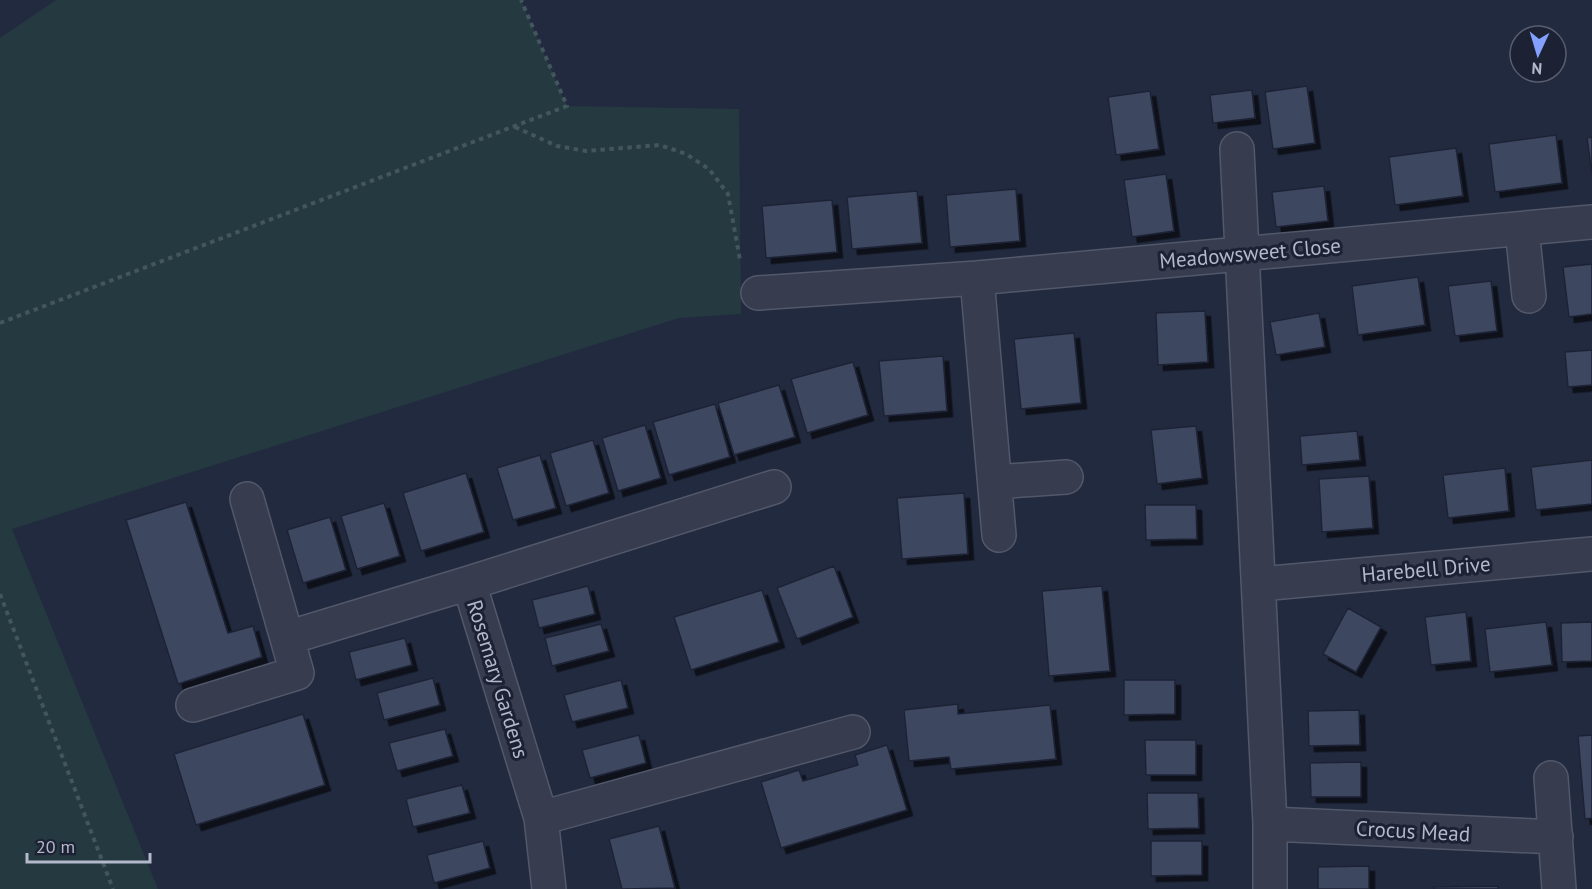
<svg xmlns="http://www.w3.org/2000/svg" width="1592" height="889" font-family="'PT Sans',sans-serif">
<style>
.green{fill:#253940}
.building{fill:#3e4660;stroke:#1e2436;stroke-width:1.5;filter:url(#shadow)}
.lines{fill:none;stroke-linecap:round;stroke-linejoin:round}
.minor-casing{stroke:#52586a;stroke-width:36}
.path{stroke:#43565d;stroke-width:4;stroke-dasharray:4.5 4.5;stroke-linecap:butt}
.minor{stroke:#373d4f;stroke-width:33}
.labels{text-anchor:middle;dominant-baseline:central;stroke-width:6;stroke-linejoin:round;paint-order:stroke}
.street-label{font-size:21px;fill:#b3b8ca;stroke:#1c2234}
</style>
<defs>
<filter id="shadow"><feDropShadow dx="5.5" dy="5.5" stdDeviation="0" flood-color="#0009"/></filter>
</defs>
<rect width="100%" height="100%" fill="#222a3f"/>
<path class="green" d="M 56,0 L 521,0 L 567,106 L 739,109 L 741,314 L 679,318 L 12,529 L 158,889 L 0,889 L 0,38 Z"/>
<path class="building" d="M 1307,86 L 1315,143 L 1273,149 L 1265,92 Z
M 1252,90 L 1255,118 L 1213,123 L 1210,95 Z
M 1150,91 L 1159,149 L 1116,155 L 1108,97 Z
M 1556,135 L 1562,183 L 1495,192 L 1489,144 Z
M 1592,137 L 1592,174 L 1587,138 Z
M 1456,148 L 1463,196 L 1395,205 L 1389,157 Z
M 1166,174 L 1174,231 L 1132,237 L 1124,180 Z
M 1324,186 L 1328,221 L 1276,227 L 1272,192 Z
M 1016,189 L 1020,241 L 950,247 L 946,195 Z
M 917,191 L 922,243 L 852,249 L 847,197 Z
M 832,200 L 837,252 L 766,258 L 762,206 Z
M 1592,264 L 1592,314 L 1569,317 L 1563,267 Z
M 1418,277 L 1425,325 L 1358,335 L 1352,286 Z
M 1491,281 L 1497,331 L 1455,336 L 1448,286 Z
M 1205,311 L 1208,362 L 1158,365 L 1156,313 Z
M 1319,313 L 1325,347 L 1276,355 L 1270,322 Z
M 1074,333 L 1081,403 L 1021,409 L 1014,339 Z
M 1592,350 L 1592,385 L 1568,387 L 1565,352 Z
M 943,356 L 947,411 L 884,416 L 879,361 Z
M 853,362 L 868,415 L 807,433 L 791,379 Z
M 779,385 L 795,437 L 734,455 L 718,403 Z
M 715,404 L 730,457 L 669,475 L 653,422 Z
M 645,425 L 661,478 L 618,491 L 602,438 Z
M 1196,426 L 1202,478 L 1157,484 L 1151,430 Z
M 1357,431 L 1360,460 L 1302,465 L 1300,436 Z
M 593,440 L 609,493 L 566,506 L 550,453 Z
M 540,455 L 556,508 L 513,520 L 497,468 Z
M 1592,460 L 1592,504 L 1536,510 L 1531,467 Z
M 1505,468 L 1509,511 L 1448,518 L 1443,475 Z
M 466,473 L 484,532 L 421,551 L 403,493 Z
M 1369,476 L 1373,528 L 1322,532 L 1319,479 Z
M 964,493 L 968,554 L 902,559 L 897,498 Z
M 186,502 L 228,633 L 253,626 L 262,657 L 178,684 L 126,520 Z
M 384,503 L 400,556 L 357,569 L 341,516 Z
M 1145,505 L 1196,505 L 1197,539 L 1146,540 Z
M 330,517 L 346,570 L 303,583 L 287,530 Z
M 834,566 L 853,617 L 797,639 L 777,588 Z
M 588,586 L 595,614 L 539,628 L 532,600 Z
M 1102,586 L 1110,671 L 1049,676 L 1042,591 Z
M 762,590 L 779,642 L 691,670 L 674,617 Z
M 1348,608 L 1381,627 L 1356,672 L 1323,654 Z
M 1466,612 L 1471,661 L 1431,665 L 1425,617 Z
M 1546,622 L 1552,665 L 1490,672 L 1485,629 Z
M 1592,622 L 1592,661 L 1562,662 L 1561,623 Z
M 601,624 L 609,651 L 552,666 L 545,638 Z
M 405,638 L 412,665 L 356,680 L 349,652 Z
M 433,678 L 440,705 L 384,720 L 377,693 Z
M 621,680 L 628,708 L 572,722 L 564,695 Z
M 1124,680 L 1175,680 L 1175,714 L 1124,715 Z
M 958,704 L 958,714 L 1050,705 L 1056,759 L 951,769 L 949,757 L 909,761 L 904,710 Z
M 1359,710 L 1360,745 L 1309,746 L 1308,711 Z
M 303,714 L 325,785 L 196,825 L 174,754 Z
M 445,729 L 453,756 L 397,771 L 389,743 Z
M 639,735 L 646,763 L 590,778 L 582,750 Z
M 1592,735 L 1592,818 L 1585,819 L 1578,736 Z
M 1145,740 L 1196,740 L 1196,775 L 1146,775 Z
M 887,745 L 907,810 L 781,848 L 761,782 L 799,770 L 803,781 L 858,765 L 855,755 Z
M 1361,762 L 1361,797 L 1311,797 L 1310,763 Z
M 462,785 L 470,813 L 413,827 L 406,799 Z
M 1147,793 L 1198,793 L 1199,828 L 1148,829 Z
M 659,826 L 675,888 L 622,889 L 609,839 Z
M 483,841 L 490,868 L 434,883 L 427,855 Z
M 1151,841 L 1202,841 L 1202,875 L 1151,876 Z
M 1369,866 L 1369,889 L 1318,889 L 1318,867 Z
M 1498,886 L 1498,889 L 1434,889 L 1434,887 Z"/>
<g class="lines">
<defs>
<path id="minor" d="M 1237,149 L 1270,824 L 1270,889
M 1522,229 L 1529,296
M 977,278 L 999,535
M 758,293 L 977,278 L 1592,222
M 995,482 L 1066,477
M 469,583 L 774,487
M 1260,584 L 1592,554
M 287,638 L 469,583 L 541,818 L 549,889
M 193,705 L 297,673 L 247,499
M 1551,778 L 1559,889
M 541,818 L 853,732
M 1270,824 L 1556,837"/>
</defs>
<use href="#minor" class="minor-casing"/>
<path class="path" d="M 515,127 L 557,146 L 586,151 L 660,145 L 686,154 L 709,169 L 728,194 L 740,260
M 0,323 L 567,106 L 521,0
M 0,594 L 113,889"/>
<use href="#minor" class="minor"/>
</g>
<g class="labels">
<g class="street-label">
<text transform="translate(1250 253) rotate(-5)">Meadowsweet Close</text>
<text transform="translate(1426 569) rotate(-5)">Harebell Drive</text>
<text transform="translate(498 679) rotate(73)">Rosemary Gardens</text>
<text transform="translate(1413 831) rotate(3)">Crocus Mead</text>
</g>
</g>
<g transform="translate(1538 54) rotate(184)"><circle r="28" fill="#1c2234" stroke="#585e70" stroke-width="1.5"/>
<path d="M0-4.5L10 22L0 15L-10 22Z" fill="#84a0fe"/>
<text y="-9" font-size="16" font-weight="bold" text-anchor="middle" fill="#b3b8ca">N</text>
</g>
<path d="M27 853v9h123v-9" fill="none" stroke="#b3b8ca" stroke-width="3"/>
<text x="36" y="853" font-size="18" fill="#b3b8ca" stroke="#1c2234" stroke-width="4.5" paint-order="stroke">20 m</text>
</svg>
